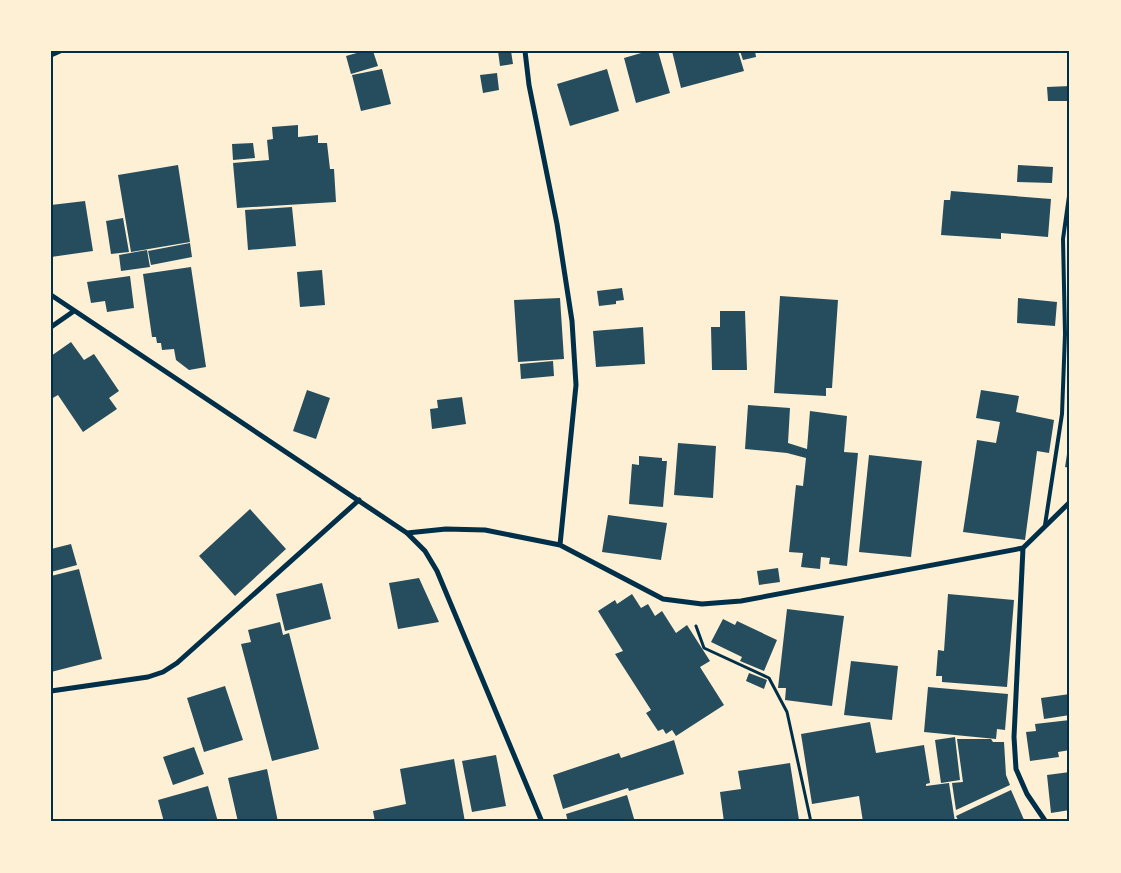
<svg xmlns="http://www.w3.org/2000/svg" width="1121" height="873" font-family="'Sofia Sans Condensed',sans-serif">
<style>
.building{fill:#264d5e}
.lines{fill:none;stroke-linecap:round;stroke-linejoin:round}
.path{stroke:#003049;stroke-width:3}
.service{stroke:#003049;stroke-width:4}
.minor{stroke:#003049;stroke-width:5}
.neatline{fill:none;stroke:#003049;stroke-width:2}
</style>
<rect width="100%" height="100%" fill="#fdf0d5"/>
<path class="building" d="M 364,51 L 373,51 L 378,66 L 351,74 L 346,56 Z
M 498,51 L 511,51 L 513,64 L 500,66 Z
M 648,51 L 658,51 L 670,93 L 636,103 L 624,58 Z
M 672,51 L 738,51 L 744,71 L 681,88 Z
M 740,51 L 755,51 L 756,57 L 743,60 Z
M 382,69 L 391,104 L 361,111 L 352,75 Z
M 607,69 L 619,111 L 570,126 L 557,84 Z
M 497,73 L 499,90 L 483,93 L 480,75 Z
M 1070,86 L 1070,101 L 1048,101 L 1047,87 Z
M 298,125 L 298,137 L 318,135 L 318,143 L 327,143 L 330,169 L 334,169 L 336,202 L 237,208 L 233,163 L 269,160 L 267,140 L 273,139 L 272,127 Z
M 253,143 L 255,158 L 233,160 L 232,144 Z
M 178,165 L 190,242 L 131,252 L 118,175 Z
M 1018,165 L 1053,167 L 1052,183 L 1017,182 Z
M 951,191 L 1051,199 L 1048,237 L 1001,233 L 1001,239 L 941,235 L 944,200 L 950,200 Z
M 85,201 L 93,251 L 51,257 L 51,205 Z
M 292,207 L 296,246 L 248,250 L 245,210 Z
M 123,218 L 129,252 L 111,254 L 106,221 Z
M 190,243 L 192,257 L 151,265 L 148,251 Z
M 147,250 L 150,267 L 121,271 L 119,255 Z
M 191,267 L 206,367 L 189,370 L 176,360 L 174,349 L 162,350 L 161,343 L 157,343 L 156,337 L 152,337 L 143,274 Z
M 322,270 L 325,305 L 300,307 L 297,272 Z
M 130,276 L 134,308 L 107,312 L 105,301 L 91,303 L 87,282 Z
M 622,288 L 624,300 L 616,301 L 616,304 L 599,306 L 597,291 Z
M 780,296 L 838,300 L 832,388 L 826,388 L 826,396 L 774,393 Z
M 560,298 L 564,359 L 518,362 L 514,300 Z
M 1018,298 L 1057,302 L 1055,326 L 1017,323 Z
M 720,311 L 745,311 L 747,370 L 712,370 L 711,327 L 720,327 Z
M 643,327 L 645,364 L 596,367 L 593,331 Z
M 71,342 L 84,360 L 94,354 L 119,391 L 109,398 L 117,409 L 83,432 L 58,395 L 51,399 L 51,356 Z
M 553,361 L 554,376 L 521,379 L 520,364 Z
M 307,390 L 330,398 L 316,439 L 293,431 Z
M 981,390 L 1019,396 L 1016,412 L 1054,420 L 1049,453 L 1037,451 L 1025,540 L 963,532 L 977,440 L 996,443 L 1000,422 L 976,418 Z
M 462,397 L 466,424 L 432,429 L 430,409 L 438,408 L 437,400 Z
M 748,405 L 790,408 L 788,443 L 807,449 L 810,411 L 847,416 L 844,452 L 858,453 L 847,566 L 829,564 L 830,558 L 821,557 L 820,569 L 801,567 L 803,553 L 789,552 L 796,485 L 803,486 L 806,458 L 787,453 L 745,449 Z
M 1069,441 L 1070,441 L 1070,468 L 1065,467 Z
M 678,443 L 716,446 L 713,498 L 674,495 Z
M 869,455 L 922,461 L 911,557 L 859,552 Z
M 639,456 L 662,458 L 662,461 L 667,461 L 663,507 L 629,504 L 632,464 L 639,465 Z
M 250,509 L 286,549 L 235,596 L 199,556 Z
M 608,515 L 667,523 L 661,560 L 602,552 Z
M 71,544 L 77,565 L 51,572 L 51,549 Z
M 778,568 L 780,582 L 759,585 L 757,571 Z
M 79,569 L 102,659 L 51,672 L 51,576 Z
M 419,578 L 439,622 L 398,629 L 389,583 Z
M 322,583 L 331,619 L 285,631 L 276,594 Z
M 632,594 L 641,608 L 648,604 L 655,616 L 662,611 L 676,633 L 687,625 L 710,661 L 700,667 L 724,705 L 676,736 L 672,730 L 666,734 L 663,729 L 658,731 L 646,713 L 651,710 L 615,654 L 623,651 L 598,611 L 615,600 L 617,604 Z
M 948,594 L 1014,600 L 1007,687 L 942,682 L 942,676 L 936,676 L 938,650 L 944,651 Z
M 787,609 L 844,616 L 832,706 L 785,700 L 786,688 L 778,688 Z
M 723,619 L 735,625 L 737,621 L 777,640 L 764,671 L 740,661 L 742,657 L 711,642 Z
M 280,622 L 283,635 L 289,633 L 319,749 L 272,761 L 241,644 L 251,642 L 248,630 Z
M 851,661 L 898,666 L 892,720 L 844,715 Z
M 749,673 L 767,680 L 764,689 L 746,681 Z
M 225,686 L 243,740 L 204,752 L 187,698 Z
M 928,687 L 1008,694 L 1005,730 L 997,729 L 996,739 L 924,732 Z
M 1070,694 L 1070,715 L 1044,719 L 1041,698 Z
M 1070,720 L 1070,750 L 1058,752 L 1059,757 L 1030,761 L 1026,732 L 1036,731 L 1035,724 Z
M 870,722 L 876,753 L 924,745 L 930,783 L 926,784 L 926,786 L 949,783 L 955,822 L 863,822 L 859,796 L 812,804 L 801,734 Z
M 955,737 L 960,780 L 941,783 L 935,740 Z
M 957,739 L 991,739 L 993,742 L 1004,742 L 1006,775 L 1010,785 L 956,810 L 952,783 L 963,782 Z
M 674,740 L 684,774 L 629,791 L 628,788 L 563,809 L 553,775 L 619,753 L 621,758 Z
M 194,747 L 204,774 L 173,785 L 163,757 Z
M 496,755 L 506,806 L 472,812 L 462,761 Z
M 454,759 L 465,822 L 375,822 L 373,811 L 406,804 L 400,769 Z
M 790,763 L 799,820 L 805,819 L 805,822 L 724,822 L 720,792 L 741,789 L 738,771 Z
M 267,769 L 278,822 L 238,822 L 228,778 Z
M 1070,772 L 1070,810 L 1051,813 L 1047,775 Z
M 208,786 L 218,822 L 164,822 L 158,800 Z
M 1011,790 L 1025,822 L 959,822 L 956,816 Z
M 627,795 L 635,822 L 568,822 L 566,814 Z"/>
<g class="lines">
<path class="path" d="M 696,626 L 704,648 L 769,678 L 787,712 L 811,822"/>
<path class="service" d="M 1045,525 L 1062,414 L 1065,334 L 1063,239 L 1070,189"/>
<path class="minor" d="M 525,51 L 529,85 L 557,224 L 572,321 L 576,385 L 560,545 L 663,599 L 702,604 L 741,601 L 1023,548 L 1070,502
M 51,55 L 60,51
M 51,295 L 407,533 L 425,551 L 437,571 L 542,822
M 51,327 L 74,311
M 407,533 L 446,529 L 485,530 L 560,545
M 1023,548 L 1014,737 L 1016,769 L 1027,794 L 1046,822
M 51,691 L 148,677 L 163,672 L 177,663 L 359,500"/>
</g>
<rect width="1121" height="873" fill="none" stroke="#fdf0d5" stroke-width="105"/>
<rect x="52" y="52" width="1016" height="768" class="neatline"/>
</svg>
